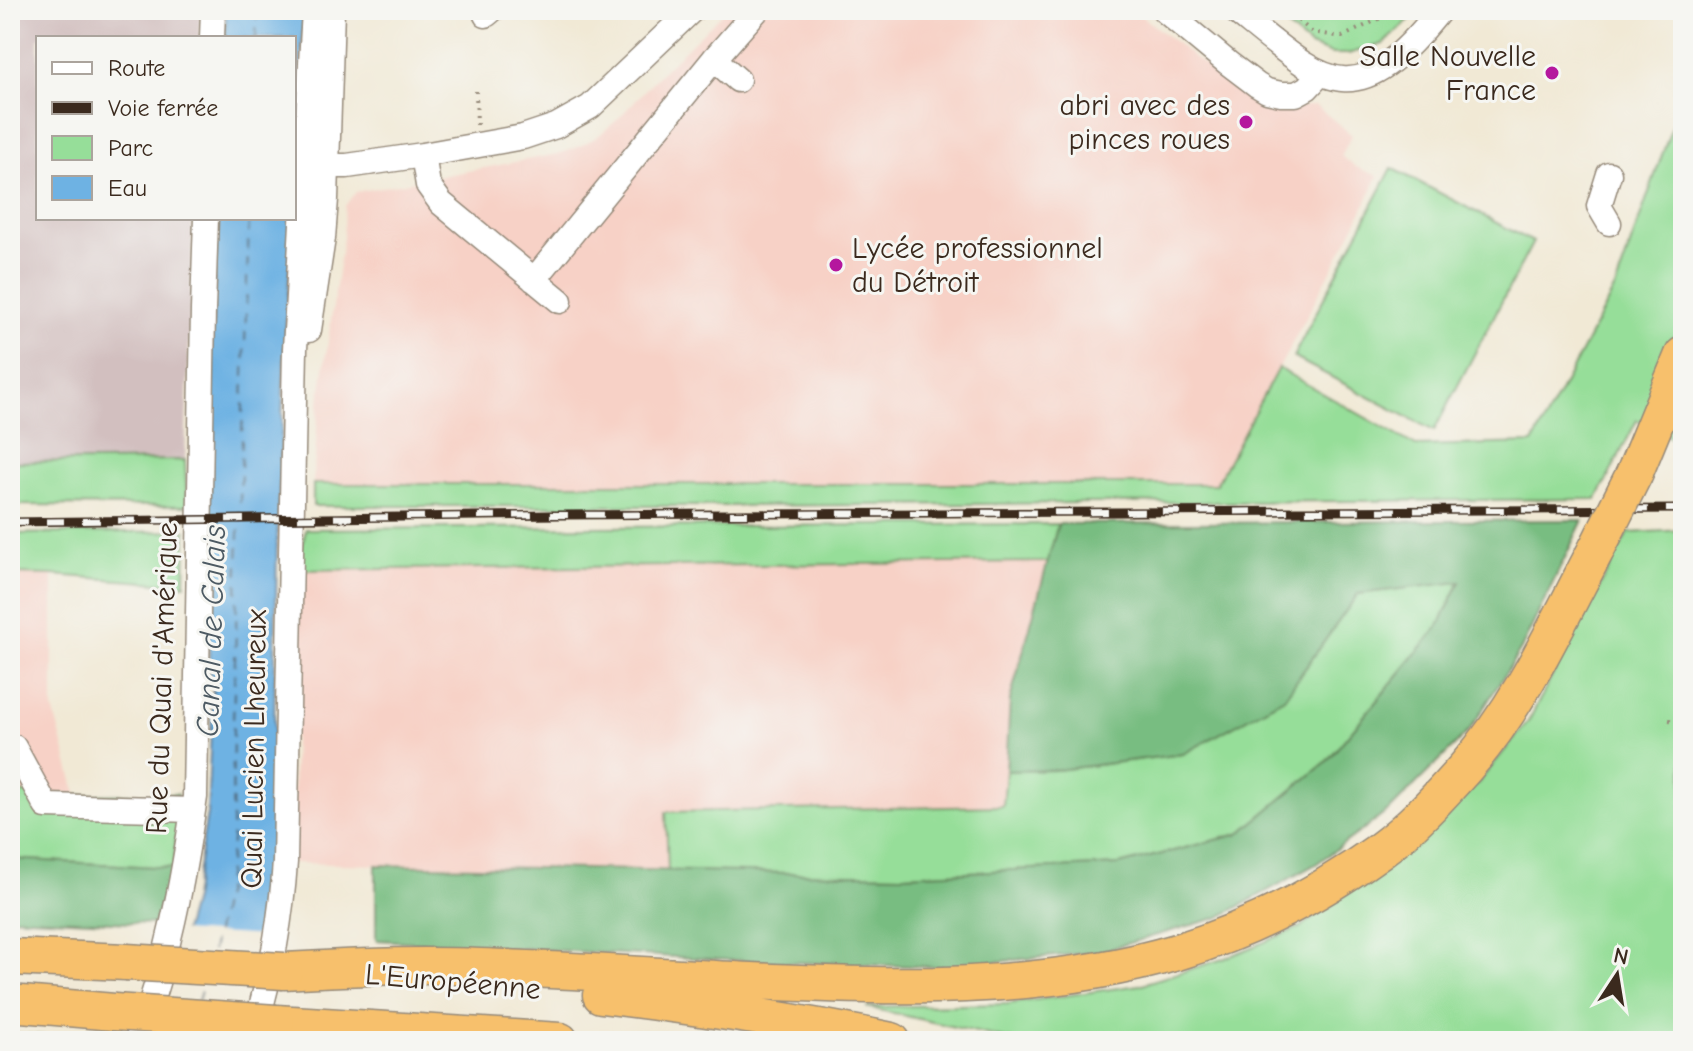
<svg xmlns="http://www.w3.org/2000/svg" width="1693" height="1051" font-family="'Comic Neue',sans-serif">
<style>
.built{fill:#f7d1c6}
.industrial{fill:#d2bfbf}
.green{fill:#96de99;stroke:#68845c;stroke-width:2}
.forest{fill:#78bd81;stroke:#5a7450;stroke-width:2}
.water{fill:#6eb2e3;stroke:#546e80;stroke-width:2}
.pier{fill:#f1e9d5}
.lines{fill:none;stroke-linecap:round;stroke-linejoin:round}
.ferry{stroke:#4d5a63;stroke-width:2;stroke-dasharray:10 8;stroke-linecap:butt}
.minor-casing{stroke:#968a7a;stroke-width:27}
.highway-casing{stroke:#968a7a;stroke-width:39}
.path{stroke:#968a7a;stroke-width:4;stroke-dasharray:2 6;stroke-linecap:butt}
.minor{stroke:#fff;stroke-width:24}
.highway{stroke:#f7c06c;stroke-width:36}
.rail-casing{stroke:#3b2a1e;stroke-width:9}
.rail{stroke:#f6f6f2;stroke-width:6;stroke-dasharray:18;stroke-linecap:butt}
.highway-bridge-casing{stroke:#968a7a;stroke-width:39;stroke-linecap:butt}
.highway-bridge{stroke:#f7c06c;stroke-width:36}
.poi-dot{fill:#b5179e;stroke:#f6f6f2;stroke-width:3}
.labels{text-anchor:middle;dominant-baseline:central;stroke-width:6;stroke-linejoin:round;paint-order:stroke}
.poi-label{font-size:30px;fill:#3b2a1e;stroke:#f6f6f2;text-anchor:end}
.street-label{font-size:30px;fill:#3b2a1e;stroke:#f6f6f2}
.water-label{font-size:32px;font-style:italic;fill:#4d5a63;stroke:#f6f6f2}
</style>
<rect width="100%" height="100%" fill="#f6f6f2"/>
<filter id="ink" filterUnits="userSpaceOnUse"><feTurbulence type="fractalNoise" baseFrequency=".0125" numOctaves="2"/><feDisplacementMap in="SourceGraphic" scale="16" xChannelSelector="R" yChannelSelector="G"/><feConvolveMatrix kernelMatrix="1 2 1 2 8 2 1 2 1" color-interpolation-filters="sRGB"/></filter>
<filter id="wash" filterUnits="userSpaceOnUse"><feTurbulence type="fractalNoise" baseFrequency=".006" numOctaves="4" result="noise"/><feDisplacementMap in="SourceGraphic" scale="32" xChannelSelector="R" yChannelSelector="G"/><feGaussianBlur stdDeviation="1.8" result="paint"/><feColorMatrix in="noise" values="0 0 0 0 0 0 0 0 0 0 0 0 0 0 0 0 0 1.4 0 .05"/><feComposite in="paint" operator="in"/></filter>
<g filter="url(#wash)">
<rect width="100%" height="100%" fill="#f1e9d5"/>
<path class="built" d="M 726,10 L 1134,10 L 1251,102 L 1272,108 L 1293,108 L 1315,105 L 1352,135 L 1341,156 L 1356,167 L 1378,176 L 1356,224 L 1217,484 L 313,484 L 319,403 L 343,238 L 345,206 L 356,192 L 558,154 L 578,147 L 597,137 L 617,120 L 660,74 Z
M 1048,562 L 1010,700 L 1003,806 L 666,812 L 668,871 L 292,863 L 297,570 Z
M 10,574 L 53,575 L 53,709 L 77,795 L 10,792 Z"/>
<path class="industrial" d="M 10,10 L 201,10 L 200,38 L 38,38 L 38,218 L 193,218 L 185,460 L 10,462 Z"/>
<path class="green" d="M 1267,10 L 1420,10 L 1383,44 L 1348,54 L 1332,54 L 1310,46 Z
M 1683,95 L 1683,444 L 1637,420 L 1597,499 L 727,506 L 313,506 L 313,484 L 1216,484 L 1278,368 L 1416,446 L 1533,443 L 1616,286 Z
M 1392,168 L 1533,242 L 1434,431 L 1293,357 Z
M 185,460 L 187,506 L 10,505 L 10,462 Z
M 1058,524 L 1048,562 L 297,570 L 306,529 Z
M 1683,530 L 1683,1041 L 1016,1041 L 866,1007 L 1007,1004 L 1139,985 L 1223,959 L 1301,927 L 1425,836 L 1479,782 L 1528,722 L 1628,533 Z
M 186,531 L 185,585 L 53,575 L 10,574 L 10,534 Z
M 1460,581 L 1439,626 L 1326,762 L 1239,834 L 1119,865 L 902,875 L 668,871 L 666,812 L 1003,806 L 1006,771 L 1057,770 L 1183,754 L 1284,698 L 1358,594 Z
M 10,792 L 77,795 L 178,794 L 174,868 L 10,859 Z
M 10,1033 L 100,1041 L 10,1041 Z"/>
<path class="forest" d="M 1583,520 L 1521,649 L 1469,731 L 1391,809 L 1316,864 L 1220,917 L 1098,952 L 940,967 L 728,960 L 376,940 L 376,865 L 903,875 L 1119,865 L 1239,834 L 1326,762 L 1439,626 L 1460,582 L 1358,594 L 1284,698 L 1183,754 L 1057,770 L 1006,771 L 1010,700 L 1058,524 Z
M 10,859 L 174,868 L 153,924 L 10,917 Z"/>
<path class="water" d="M 226,10 L 304,10 L 294,193 L 294,38 L 225,38 Z
M 217,218 L 293,218 L 286,322 L 277,544 L 272,867 C 266,928 252,982 237,1041 L 152,1041 L 158,1025 L 193,899 L 207,814 L 213,686 L 209,666 L 211,351 Z"/>
<path class="pier" d="M 181,931 L 267,936 L 241,1041 L 149,1037 Z"/>
<g class="lines">
<path class="ferry" d="M 256,38 L 257,10
M 212,951 L 225,890 L 232,842 L 233,723 L 249,218
M 198,1001 L 203,984
M 186,1041 L 188,1034"/>
</g>
</g>
<g filter="url(#ink)">
<g class="lines">
<defs>
<path id="minor" d="M 1164,10 L 1228,63 L 1257,85 L 1267,91 L 1281,94 L 1296,94 L 1307,88 L 1320,74
M 1234,10 C 1326,84 1353,119 1440,10
M 486,15 L 492,10
M 212,38 L 213,10
M 714,59 L 738,80
M 423,155 L 428,185 L 441,203 L 560,301
M 310,166 L 347,166 L 423,155 L 523,137 L 556,126 L 590,107 L 692,10
M 1609,174 L 1599,206 L 1609,223
M 534,280 L 714,59 L 757,10
M 309,330 L 323,238 L 326,199 L 332,10
M 10,747 L 14,747 L 46,806 L 193,810
M 137,1041 C 168,963 183,880 195,797 L 203,310 L 206,218
M 251,1041 C 270,982 281,924 285,862 L 295,349 L 314,10"/>
<path id="highway" d="M 1635,472 L 1683,355
M 10,957 L 126,962
M 284,971 C 349,967 414,964 480,967 C 570,970 660,976 751,981 C 891,988 1041,992 1177,952 C 1249,930 1318,895 1379,851 C 1411,828 1439,797 1465,768 C 1522,703 1557,623 1597,548
M 601,995 C 699,1007 796,1021 892,1041
M 10,1003 L 114,1012
M 276,1023 L 560,1041"/>
</defs>
<use href="#minor" class="minor-casing"/>
<use href="#highway" class="highway-casing"/>
<path class="path" d="M 452,10 L 463,17
M 1286,10 L 1312,32 L 1342,37 L 1387,15 L 1392,10
M 476,91 L 477,125
M 1669,720 L 1683,722
M 10,807 L 20,807"/>
<use href="#minor" class="minor"/>
<use href="#highway" class="highway"/>
<defs>
<path id="rail" d="M 10,522 L 558,515 L 1683,509"/>
</defs>
<use href="#rail" class="rail-casing"/>
<use href="#rail" class="rail"/>
<defs>
<path id="highway-bridge" d="M 1597,548 L 1635,472
M 126,962 L 284,971
M 114,1012 L 276,1023"/>
</defs>
<use href="#highway-bridge" class="highway-bridge-casing"/>
<use href="#highway-bridge" class="highway-bridge"/>
</g>
</g>
<g class="poi-dot">
<circle cx="1552" cy="73" r="8"/>
<circle cx="1246" cy="122" r="8"/>
<circle cx="836" cy="265" r="8"/>
</g>
<g class="labels">
<g class="poi-label">
<text x="1536" y="56">Salle Nouvelle<tspan x="1536" dy="34">France</tspan></text>
<text x="1230" y="105">abri avec des<tspan x="1230" dy="34">pinces roues</tspan></text>
<text x="852" y="248" text-anchor="start">Lycée professionnel<tspan x="852" dy="34">du Détroit</tspan></text>
</g>
<g class="street-label">
<text transform="translate(162 678) rotate(-88)">Rue du Quai d'Amérique</text>
<text transform="translate(254 749) rotate(-89)">Quai Lucien Lheureux</text>
<text transform="translate(453 982) rotate(5)">L'Européenne</text>
</g>
<g class="water-label">
<text transform="translate(211 631) rotate(-88)">Canal de Calais</text>
</g>
</g>
<rect width="1693" height="1051" fill="none" stroke="#f6f6f2" stroke-width="40"/>
<rect x="36" y="36" width="260" height="184" fill="#f6f6f2" stroke="#aba49d" stroke-width="2"/>
<rect x="52" y="62" width="40" height="12" fill="#ffffff" stroke="#aba49d" stroke-width="2"/>
<text x="108" y="76" font-size="24" fill="#3b2a1e">Route</text>
<rect x="52" y="102" width="40" height="12" fill="#3b2a1e" stroke="#aba49d" stroke-width="2"/>
<text x="108" y="116" font-size="24" fill="#3b2a1e">Voie ferrée</text>
<rect x="52" y="136" width="40" height="24" fill="#96de99" stroke="#aba49d" stroke-width="2"/>
<text x="108" y="156" font-size="24" fill="#3b2a1e">Parc</text>
<rect x="52" y="176" width="40" height="24" fill="#6eb2e3" stroke="#aba49d" stroke-width="2"/>
<text x="108" y="196" font-size="24" fill="#3b2a1e">Eau</text>
<g transform="translate(1617 975) rotate(12)" stroke="#f6f6f2" stroke-width="6" paint-order="stroke">
<path d="M0-6L14 30L0 20L-14 30Z" fill="#3b2a1e"/>
<text y="-12" font-size="22" font-weight="bold" text-anchor="middle" fill="#3b2a1e">N</text>
</g>
</svg>
